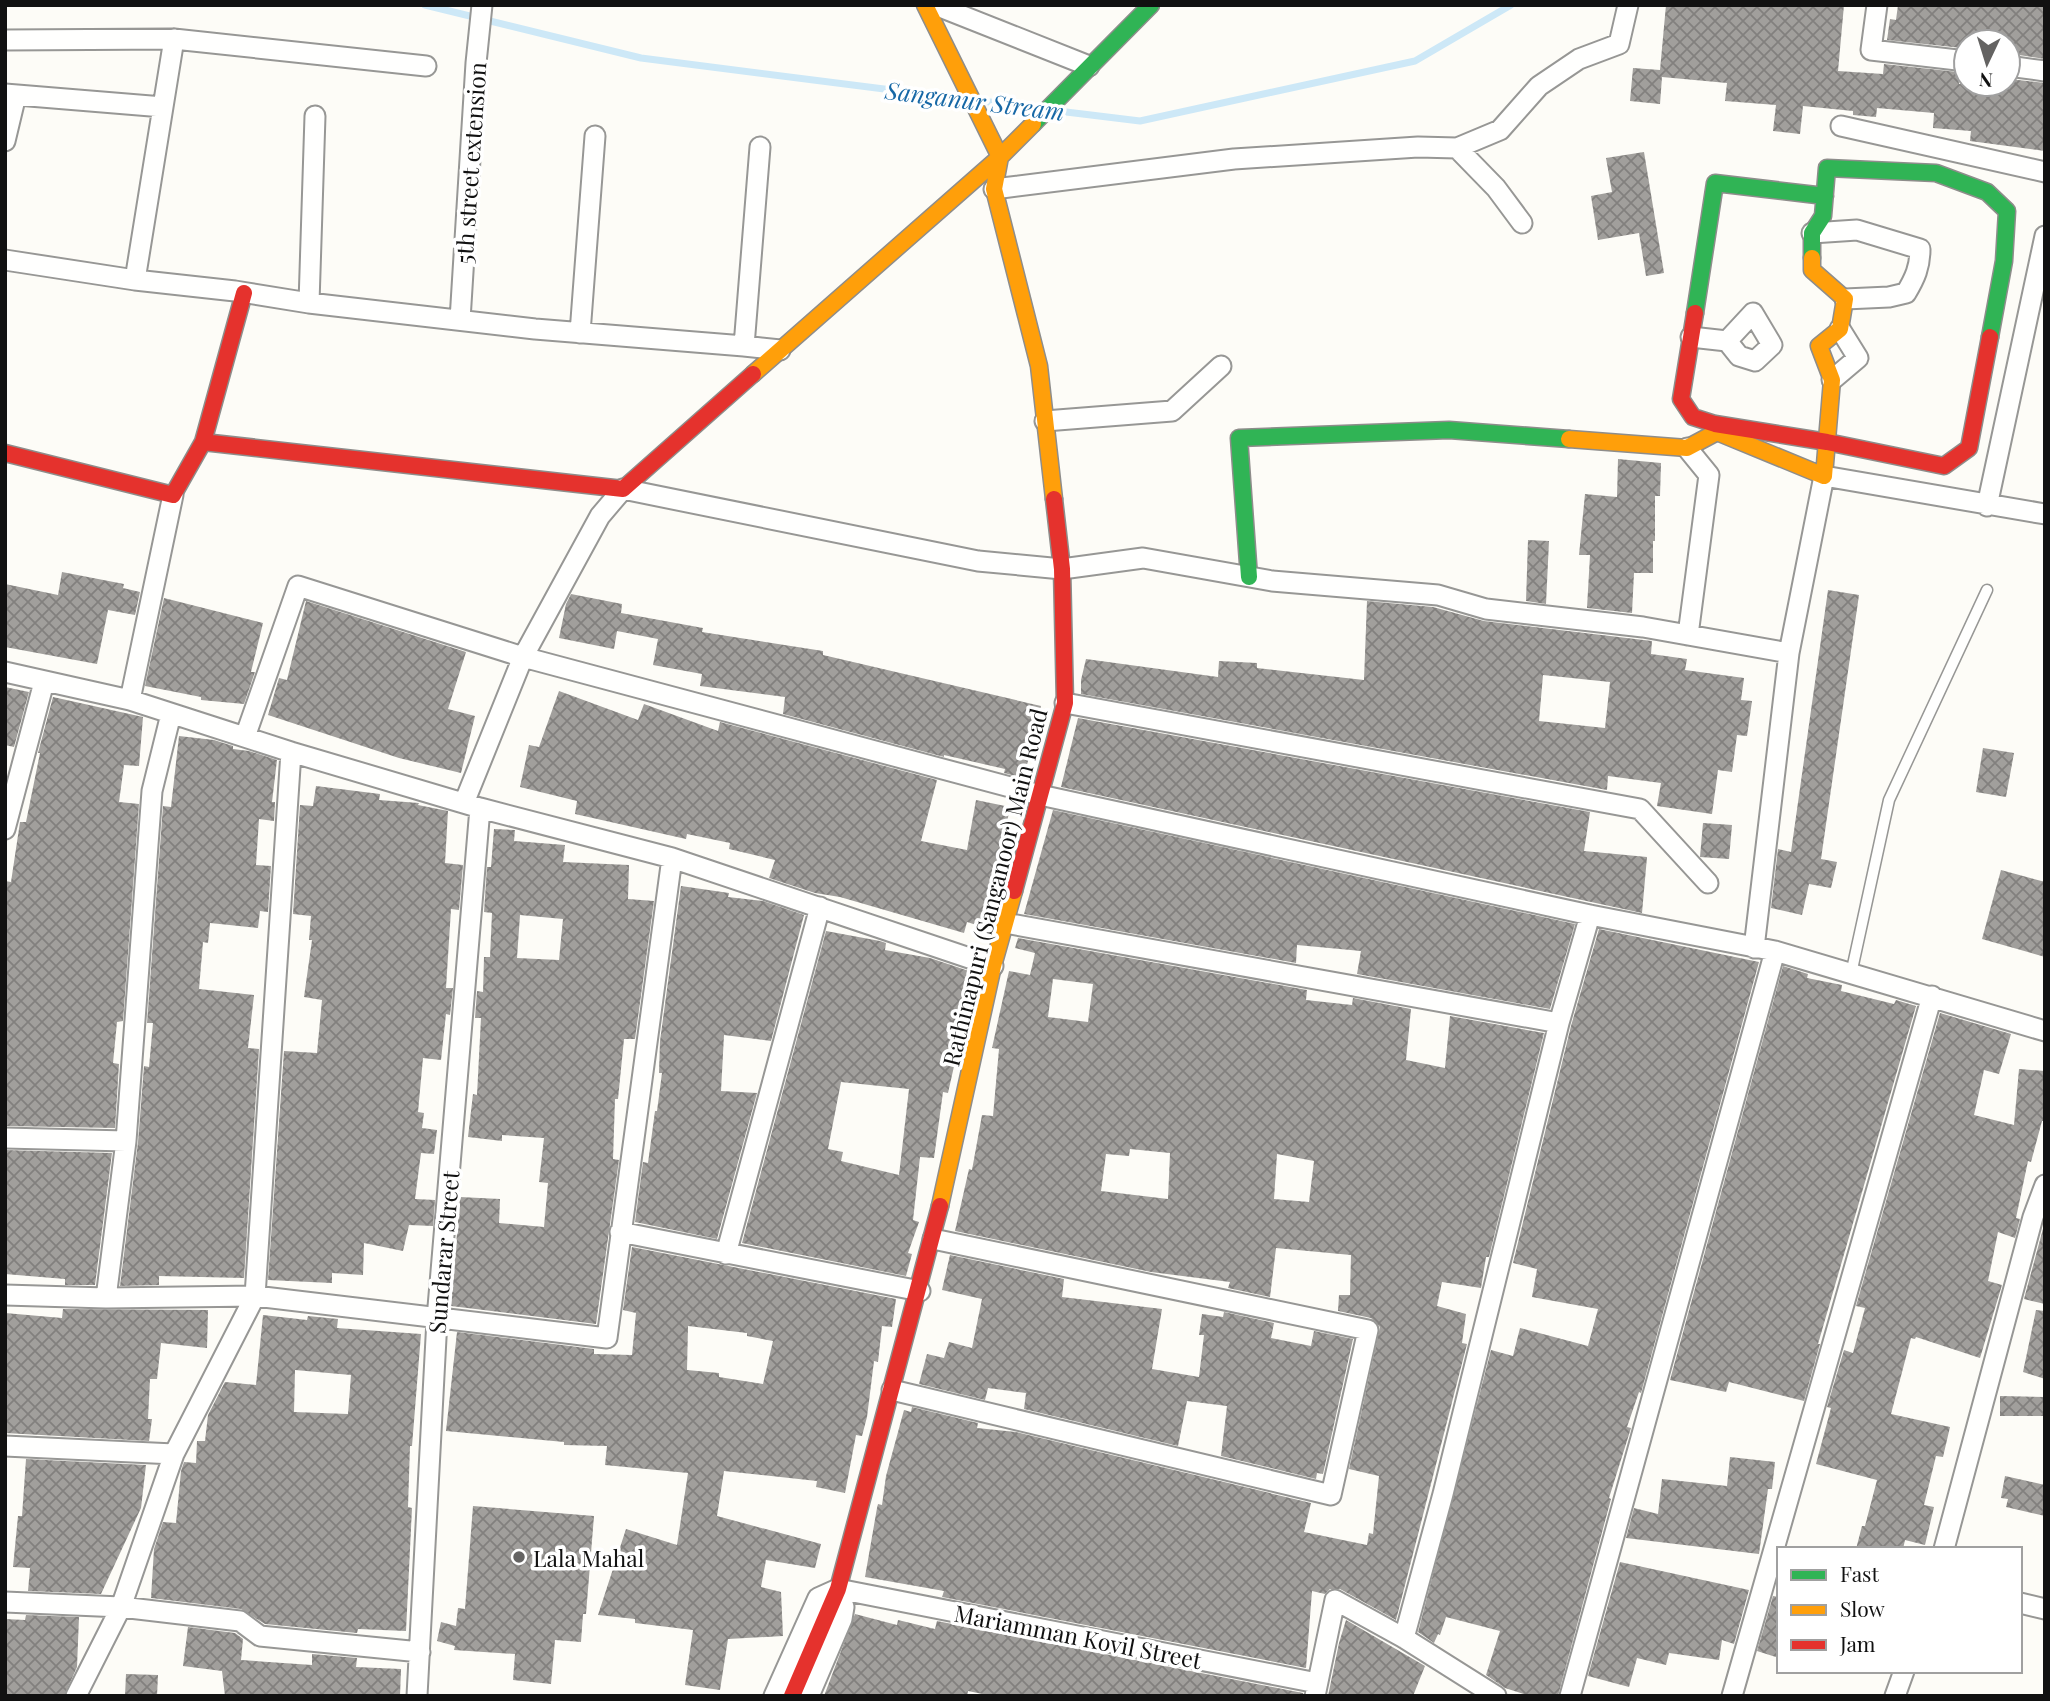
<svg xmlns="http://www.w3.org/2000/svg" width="2050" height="1701" font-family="'Playfair Display',serif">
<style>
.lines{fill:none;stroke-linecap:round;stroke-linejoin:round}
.stream{stroke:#cde8f7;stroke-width:7}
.building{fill:url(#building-cross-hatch);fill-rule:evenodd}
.lane-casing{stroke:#979795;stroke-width:13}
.street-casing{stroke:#979795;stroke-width:23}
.fast-casing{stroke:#8e8d8b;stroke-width:19}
.slow-casing{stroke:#8e8d8b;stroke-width:19}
.jam-casing{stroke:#8e8d8b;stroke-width:19}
.lane{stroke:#fffffe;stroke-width:10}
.street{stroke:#fffffe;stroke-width:19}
.fast{stroke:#30b455;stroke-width:16}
.slow{stroke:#ff9f0a;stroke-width:16}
.jam{stroke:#e5322d;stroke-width:16}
.poi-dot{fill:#646362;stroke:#fff;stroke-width:2.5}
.labels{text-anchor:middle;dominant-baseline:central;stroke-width:7;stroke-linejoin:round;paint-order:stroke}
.street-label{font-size:23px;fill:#111;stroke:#fff}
.poi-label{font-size:23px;fill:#111;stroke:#fff;text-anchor:start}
.water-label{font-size:24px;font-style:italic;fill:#1768a6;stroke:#fff}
</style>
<defs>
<pattern id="building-cross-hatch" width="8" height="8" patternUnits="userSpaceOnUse" patternTransform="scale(1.75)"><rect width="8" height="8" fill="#a19f9c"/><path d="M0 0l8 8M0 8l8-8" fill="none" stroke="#82807e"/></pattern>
</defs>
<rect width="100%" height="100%" fill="#fdfcf7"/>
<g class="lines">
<path class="stream" d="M 425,5 L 641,58 L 963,99
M 982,101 L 1039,108
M 1058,111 L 1140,121 L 1415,61 L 1511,5"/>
</g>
<path class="building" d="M 1666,5 L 1844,5 L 1838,71 L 1883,74 L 1884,64 L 1958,72 L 1959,84 L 2009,84 L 2009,79 L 2045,83 L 2045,151 L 1970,141 L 1971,131 L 1933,128 L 1934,113 L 1877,108 L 1876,117 L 1853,115 L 1853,111 L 1803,106 L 1800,134 L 1773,131 L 1776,105 L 1725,101 L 1727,83 L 1662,77 L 1660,104 L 1630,101 L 1633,68 L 1660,70 Z
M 1898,5 L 2045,5 L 2045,59 L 2012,54 L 2013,42 L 1963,42 L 1962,48 L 1887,40 L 1890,19 L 1896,20 Z
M 1644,152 L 1664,273 L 1646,276 L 1639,233 L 1598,240 L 1591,196 L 1612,192 L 1606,158 Z
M 1618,459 L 1661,463 L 1660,496 L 1655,496 L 1655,541 L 1653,541 L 1653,573 L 1634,573 L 1632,613 L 1587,608 L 1590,555 L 1579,555 L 1585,494 L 1617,497 Z
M 1528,540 L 1549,541 L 1546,604 L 1526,601 Z
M 62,572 L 124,584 L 123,588 L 140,592 L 135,615 L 108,610 L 97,664 L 5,647 L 5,584 L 58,595 Z
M 1828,590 L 1859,595 L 1821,859 L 1837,862 L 1831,888 L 1809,884 L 1802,915 L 1771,908 L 1778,849 L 1791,852 Z
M 571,594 L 622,604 L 621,613 L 703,628 L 702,632 L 823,651 L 823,655 L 1041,706 L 1033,744 L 1023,778 L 1004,773 L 1005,769 L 944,755 L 944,757 L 783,714 L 785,697 L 700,686 L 702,674 L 653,665 L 658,639 L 617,631 L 614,649 L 559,638 L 566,604 Z
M 164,598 L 263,623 L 251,672 L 255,672 L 244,704 L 201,700 L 201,697 L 145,686 Z
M 306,601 L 466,652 L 448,709 L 475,716 L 461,773 L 399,758 L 268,715 L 279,678 L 287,680 Z
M 1367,601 L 1433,607 L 1484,621 L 1652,641 L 1651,654 L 1687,659 L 1685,670 L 1744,678 L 1741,700 L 1752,701 L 1747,736 L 1737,735 L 1732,772 L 1718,770 L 1712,814 L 1657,806 L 1661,783 L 1608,776 L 1607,790 L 1081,694 L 1081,680 L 1086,659 L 1218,677 L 1219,661 L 1257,663 L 1257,668 L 1364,680 ZM 1543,675 L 1610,682 L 1605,728 L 1539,721 Z
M 5,687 L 29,692 L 14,747 L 5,745 Z
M 559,691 L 638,720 L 644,704 L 718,731 L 720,722 L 937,780 L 921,841 L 967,850 L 976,800 L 1010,807 L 1003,844 L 1009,845 L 986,928 L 967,922 L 964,933 L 840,897 L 815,893 L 769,878 L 775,860 L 729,849 L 730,843 L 687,834 L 686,839 L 575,814 L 577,801 L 520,787 L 529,745 L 539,747 Z
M 53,697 L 143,717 L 139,766 L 124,765 L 119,802 L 139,804 L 123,1021 L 117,1022 L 113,1063 L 119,1064 L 115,1128 L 5,1126 L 5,881 L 11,882 L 20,822 L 26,822 L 40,753 L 38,753 Z
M 1078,718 L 1590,812 L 1584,851 L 1647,857 L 1642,913 L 1061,787 Z
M 179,736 L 214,740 L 233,746 L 233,749 L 249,751 L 277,760 L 272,802 L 275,802 L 274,821 L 259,819 L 256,865 L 271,866 L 268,912 L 260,911 L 258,928 L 210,923 L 208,943 L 203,942 L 199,989 L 254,995 L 248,1048 L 259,1049 L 244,1278 L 159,1276 L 159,1285 L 120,1286 L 138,1142 L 144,1066 L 149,1067 L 153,1023 L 147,1023 L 163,806 L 171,807 Z
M 1983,748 L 2014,753 L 2006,797 L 1976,792 Z
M 316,786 L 380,794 L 379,800 L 419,803 L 418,805 L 448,811 L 445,863 L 463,865 L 459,910 L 451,909 L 446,988 L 453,988 L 450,1015 L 446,1014 L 441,1060 L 423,1058 L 418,1112 L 424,1113 L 422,1128 L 437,1130 L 434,1154 L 421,1153 L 415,1199 L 435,1200 L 433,1226 L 409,1225 L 403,1251 L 364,1243 L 363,1275 L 332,1273 L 332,1283 L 268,1280 L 284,1051 L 317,1053 L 322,1000 L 304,997 L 312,940 L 309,940 L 311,916 L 293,914 L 300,805 L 313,806 Z
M 1053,810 L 1575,924 L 1550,1009 L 1357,974 L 1361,951 L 1297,945 L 1296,963 L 1024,914 Z
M 1703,823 L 1732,825 L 1729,859 L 1700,857 Z
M 494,829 L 515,830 L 514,841 L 565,845 L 563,862 L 629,865 L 628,899 L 654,901 L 635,1039 L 624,1039 L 618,1099 L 615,1099 L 613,1159 L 619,1160 L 596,1324 L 451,1306 L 460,1197 L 500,1199 L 499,1223 L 544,1227 L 548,1183 L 539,1182 L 544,1138 L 502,1135 L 502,1141 L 468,1137 L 473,1094 L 477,1095 L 481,1018 L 475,1018 L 477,991 L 483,992 L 484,957 L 490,957 L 492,913 L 484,912 L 487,867 L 491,867 ZM 520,915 L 563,919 L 559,960 L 517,958 Z
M 2001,870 L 2045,882 L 2045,957 L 1982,939 Z
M 681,886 L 729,893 L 728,897 L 763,901 L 804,915 L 771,1041 L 724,1035 L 721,1091 L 757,1093 L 717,1239 L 635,1222 L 643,1162 L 648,1163 L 655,1111 L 657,1111 L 662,1073 L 659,1073 L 660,1041 Z
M 1599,929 L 1759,962 L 1641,1393 L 1639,1392 L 1627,1427 L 1631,1428 L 1609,1498 L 1611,1499 L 1558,1696 L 1530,1696 L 1505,1688 L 1486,1675 L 1500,1631 L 1446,1617 L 1440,1635 L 1438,1634 L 1434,1643 L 1418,1632 L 1491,1350 L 1513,1356 L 1520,1328 L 1588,1346 L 1598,1309 L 1532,1297 L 1537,1269 L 1513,1263 L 1571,1026 Z
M 826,931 L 880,941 L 886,943 L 885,950 L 930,958 L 975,973 L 948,1093 L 943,1092 L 934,1158 L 920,1157 L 913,1220 L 919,1222 L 908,1253 L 912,1254 L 906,1276 L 742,1243 ZM 841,1082 L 909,1089 L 899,1175 L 841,1161 L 843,1152 L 828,1149 Z
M 1018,938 L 1307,990 L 1306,1000 L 1352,1005 L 1353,998 L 1411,1009 L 1406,1060 L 1445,1068 L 1450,1016 L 1544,1033 L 1489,1257 L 1486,1257 L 1481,1288 L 1442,1282 L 1437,1306 L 1466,1314 L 1462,1343 L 1467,1344 L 1396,1620 L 1340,1589 L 1330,1589 L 1325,1594 L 1312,1591 L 1306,1668 L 942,1597 L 944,1591 L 865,1577 L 877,1508 L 878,1504 L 882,1505 L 886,1476 L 904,1410 L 911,1412 L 912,1407 L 978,1423 L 977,1428 L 1016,1432 L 1311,1503 L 1304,1532 L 1367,1545 L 1369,1533 L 1373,1534 L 1379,1476 L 1349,1469 L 1380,1327 L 1371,1318 L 1338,1311 L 1339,1295 L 1350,1295 L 1351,1255 L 1276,1248 L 1270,1297 L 1228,1288 L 1230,1282 L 1151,1272 L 955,1231 L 969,1169 L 972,1170 L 982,1115 L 993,1116 L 999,1049 L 992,1048 L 1009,971 L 1030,975 L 1035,953 L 1015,948 ZM 1053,979 L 1093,984 L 1088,1022 L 1048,1017 ZM 1130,1149 L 1170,1153 L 1168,1199 L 1101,1191 L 1106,1154 L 1129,1156 ZM 1277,1154 L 1314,1161 L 1309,1202 L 1274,1199 Z
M 1783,966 L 1808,974 L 1807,978 L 1842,985 L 1841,991 L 1894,1004 L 1896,1000 L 1916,1006 L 1818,1344 L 1820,1344 L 1804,1401 L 1729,1382 L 1726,1392 L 1670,1380 Z
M 1940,1013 L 2011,1034 L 1999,1074 L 1984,1070 L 1974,1115 L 2014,1125 L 2019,1069 L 2045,1071 L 2045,1121 L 2042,1121 L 2031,1162 L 2028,1161 L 2016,1218 L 2020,1219 L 2015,1238 L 1998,1232 L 1988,1281 L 2002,1285 L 1980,1358 L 1916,1337 L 1915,1339 L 1911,1338 L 1891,1414 L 1950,1427 L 1943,1457 L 1936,1456 L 1924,1505 L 1934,1507 L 1925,1545 L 1905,1540 L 1903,1549 L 1856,1549 L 1862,1526 L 1865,1526 L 1877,1480 L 1816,1464 L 1831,1408 L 1827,1407 L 1844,1350 L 1853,1353 L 1865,1308 L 1856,1306 Z
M 5,1150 L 112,1153 L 95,1285 L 65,1285 L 65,1279 L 5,1274 Z
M 2044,1225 L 2045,1225 L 2045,1304 L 2024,1299 Z
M 632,1247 L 896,1299 L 892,1327 L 882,1326 L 878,1362 L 874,1361 L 867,1417 L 862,1436 L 856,1435 L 845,1493 L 816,1487 L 817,1481 L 724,1471 L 717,1516 L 821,1544 L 815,1568 L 766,1560 L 761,1587 L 781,1592 L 783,1636 L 728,1639 L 720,1690 L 685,1685 L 693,1630 L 635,1623 L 635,1619 L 598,1615 L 626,1529 L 677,1545 L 688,1473 L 605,1465 L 607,1446 L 564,1445 L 564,1442 L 446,1431 L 457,1332 L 594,1349 L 594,1354 L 632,1355 L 636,1313 L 623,1310 ZM 688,1326 L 747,1333 L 747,1336 L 773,1341 L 763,1384 L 719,1377 L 719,1373 L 687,1370 Z
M 950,1255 L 1064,1279 L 1062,1297 L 1162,1309 L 1152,1369 L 1199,1377 L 1204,1335 L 1199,1335 L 1202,1314 L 1223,1317 L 1224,1312 L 1274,1323 L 1271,1338 L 1311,1346 L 1314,1331 L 1353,1339 L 1323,1474 L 1317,1473 L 1316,1479 L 1221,1456 L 1227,1406 L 1187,1401 L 1178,1446 L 1024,1409 L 1026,1393 L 988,1388 L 985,1400 L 919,1384 L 927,1354 L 944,1358 L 949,1342 L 972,1348 L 982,1299 L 942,1290 Z
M 63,1309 L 208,1310 L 207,1348 L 161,1343 L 157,1379 L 150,1379 L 148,1419 L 152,1419 L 149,1441 L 5,1433 L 5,1313 L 62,1318 Z
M 2036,1310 L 2045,1311 L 2045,1379 L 2023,1372 Z
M 263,1315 L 307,1320 L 308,1316 L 338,1319 L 337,1328 L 421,1334 L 412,1446 L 410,1446 L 408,1507 L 412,1508 L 406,1631 L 358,1629 L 357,1633 L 265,1624 L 241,1609 L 151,1598 L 154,1549 L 163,1522 L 176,1523 L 181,1471 L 184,1462 L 196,1463 L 197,1441 L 205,1441 L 208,1415 L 225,1382 L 256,1385 ZM 295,1370 L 351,1375 L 348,1414 L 294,1412 Z
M 2000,1396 L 2045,1397 L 2045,1416 L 2000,1416 Z
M 1730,1457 L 1775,1462 L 1772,1489 L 1768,1489 L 1759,1554 L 1626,1538 L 1634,1508 L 1658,1514 L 1662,1479 L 1727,1486 Z
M 26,1459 L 146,1465 L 141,1508 L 101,1594 L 28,1591 L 30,1568 L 13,1567 L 18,1516 L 22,1516 Z
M 2005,1476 L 2045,1485 L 2045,1516 L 2006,1507 L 2008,1499 L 2001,1498 Z
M 473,1506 L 594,1516 L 586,1614 L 583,1614 L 581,1642 L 555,1640 L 551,1684 L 513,1680 L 515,1654 L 454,1650 L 455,1646 L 437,1641 L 441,1622 L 456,1626 L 458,1608 L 465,1609 Z
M 1620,1562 L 1749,1590 L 1734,1644 L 1722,1640 L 1719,1660 L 1669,1653 L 1666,1665 L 1637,1658 L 1629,1687 L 1588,1676 Z
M 1773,1596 L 1779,1597 L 1779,1658 L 1757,1651 Z
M 855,1614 L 897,1625 L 898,1620 L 935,1629 L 937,1621 L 1303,1693 L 1303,1696 L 992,1696 L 968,1691 L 967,1696 L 824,1696 Z
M 26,1615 L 79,1617 L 77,1667 L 64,1696 L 5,1695 L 5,1619 L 25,1620 Z
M 1346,1620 L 1425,1666 L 1413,1696 L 1328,1696 L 1339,1643 Z
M 188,1627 L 235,1633 L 243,1639 L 241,1660 L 312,1665 L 312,1654 L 357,1658 L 356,1667 L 401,1669 L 400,1696 L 225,1696 L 222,1671 L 183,1666 Z
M 126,1674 L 158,1675 L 157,1696 L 125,1696 Z"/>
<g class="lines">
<defs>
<path id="lane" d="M 1851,974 L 1889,800 L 1987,590"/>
<path id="street" d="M 935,5 L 1089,66
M 1877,5 L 1871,50 L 1966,61
M 174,39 L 135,280 L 235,291 L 309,303 L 535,329 L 744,346
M 5,40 L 174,39 L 426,66
M 2008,66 L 2045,71
M 5,94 L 163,107
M 1841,126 L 2045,172
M 5,141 L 16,95
M 760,147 L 744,346 L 780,350
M 1457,148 L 1496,188 L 1522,223
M 994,189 L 1234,159 L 1418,147 L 1457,148 L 1500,130 L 1539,86 L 1579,59 L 1619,44 L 1628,5
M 1812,233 L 1857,230 L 1920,249 C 1920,267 1915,278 1906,293 L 1889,297 L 1845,299
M 5,260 L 135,280
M 309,303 L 315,116
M 460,320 L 476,63 L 482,5
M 580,333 L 595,136
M 1691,337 L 1727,341 L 1739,356 L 1755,361 L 1772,345 L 1753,313 L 1727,341
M 1832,380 L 1858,358 L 1840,329
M 1045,421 L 1172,411 L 1221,366
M 1687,448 L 1709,475 L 1688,635
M 1987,506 L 2045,236
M 5,672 L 130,700 L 291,752 L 480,808 L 672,858 L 993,966
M 130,700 L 173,495
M 1065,703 L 1640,809 L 1708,883
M 245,737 L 298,586 L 523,657 L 1040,795 L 1590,915 L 1775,951 L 2045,1031
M 464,803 L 523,657 L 600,516 L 623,489 L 978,561 L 1062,569 L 1143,558 L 1272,581 L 1438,595 L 1486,609 L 1643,627 L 1789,653 L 1824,476 L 2045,514
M 5,829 L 44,682
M 1005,923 L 1559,1023
M 1754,948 L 1789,653
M 5,1138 L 126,1141
M 620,1232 L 920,1291
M 726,1254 L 820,907
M 5,1295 L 106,1298 L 255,1296 L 607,1338 L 672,858
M 106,1298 L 126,1141 L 152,791 L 171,714
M 892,1390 L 1331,1495 L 1368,1330 L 933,1239
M 5,1446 L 174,1454
M 1944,1549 L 2033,1217 L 2045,1185
M 838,1589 L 1317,1683
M 5,1602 L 121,1607 L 240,1621 L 260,1636 L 420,1652
M 2020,1603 L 2045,1609
M 1404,1638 L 1443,1494 L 1559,1023 L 1590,915
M 76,1696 L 121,1607 L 174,1454 L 255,1296 L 291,752
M 417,1696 L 437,1319 L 480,808
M 774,1696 L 818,1598 L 838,1589
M 809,1696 L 842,1619 L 844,1607 L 838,1589
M 1315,1696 L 1335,1600 L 1404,1638 L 1496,1696
M 1570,1696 L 1775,951
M 1732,1696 L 1932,996
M 1895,1696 L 1904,1671"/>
<path id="fast" d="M 1033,124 L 1151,5
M 1812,258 L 1812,233 L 1823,216 L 1827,168 L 1936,173 L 1987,192 L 2007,211 L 2004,261 L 1990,337
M 1695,313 L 1715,183 L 1825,196
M 1249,577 L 1239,438 L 1449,430 L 1569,439"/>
<path id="slow" d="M 925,5 L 1000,157 L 994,189 L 1039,366 L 1054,499
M 753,374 L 1000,157 L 1033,124
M 1569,439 L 1687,448 L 1717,432 L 1824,476 L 1832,380 L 1819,346 L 1840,329 L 1845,299 L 1812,270 L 1812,258
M 940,1206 L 993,966 L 1014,891"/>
<path id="jam" d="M 1695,313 L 1681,399 L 1693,417 L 1715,424 L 1827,442 L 1944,466 L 1969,448 L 1990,337
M 203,442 L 623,489 L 753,374
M 5,453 L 173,495 L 203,442 L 244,293
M 1014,891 L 1065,703 L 1062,569 L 1054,499
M 792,1696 L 838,1589 L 940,1206"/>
</defs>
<use href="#lane" class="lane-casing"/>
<use href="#street" class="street-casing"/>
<use href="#fast" class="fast-casing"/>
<use href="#slow" class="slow-casing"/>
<use href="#jam" class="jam-casing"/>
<use href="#lane" class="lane"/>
<use href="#street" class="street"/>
<use href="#fast" class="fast"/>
<use href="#slow" class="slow"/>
<use href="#jam" class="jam"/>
</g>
<circle class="poi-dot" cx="519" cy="1557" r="7"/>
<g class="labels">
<g class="street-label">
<text transform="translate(470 163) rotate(-86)">5th street extension</text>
<text transform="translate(994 887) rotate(-76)">Rathinapuri (Sanganoor) Main Road</text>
<text transform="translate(443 1252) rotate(-85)">Sundarar Street</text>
<text transform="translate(1078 1636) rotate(11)">Mariamman Kovil Street</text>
</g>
<g class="poi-label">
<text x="533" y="1557">Lala Mahal</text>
</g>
<g class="water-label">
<text transform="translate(975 100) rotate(7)">Sanganur Stream</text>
</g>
</g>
<rect width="2050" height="1701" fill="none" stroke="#111111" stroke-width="14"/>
<rect x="1777" y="1547" width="245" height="126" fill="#ffffff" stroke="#a0a0a0" stroke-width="2"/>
<rect x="1791" y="1570" width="35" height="10" fill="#30b455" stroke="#a0a0a0" stroke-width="2"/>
<text x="1840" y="1582" font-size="21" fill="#111111">Fast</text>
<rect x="1791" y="1605" width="35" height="10" fill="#ff9f0a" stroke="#a0a0a0" stroke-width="2"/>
<text x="1840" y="1617" font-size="21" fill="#111111">Slow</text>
<rect x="1791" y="1640" width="35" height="10" fill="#e5322d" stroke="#a0a0a0" stroke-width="2"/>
<text x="1840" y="1652" font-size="21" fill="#111111">Jam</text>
<g transform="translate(1987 63) rotate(184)"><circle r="33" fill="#ffffff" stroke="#a0a0a0" stroke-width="2"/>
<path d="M0-5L12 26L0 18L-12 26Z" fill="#646362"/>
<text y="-10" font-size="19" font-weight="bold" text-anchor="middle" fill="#111111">N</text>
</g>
</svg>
